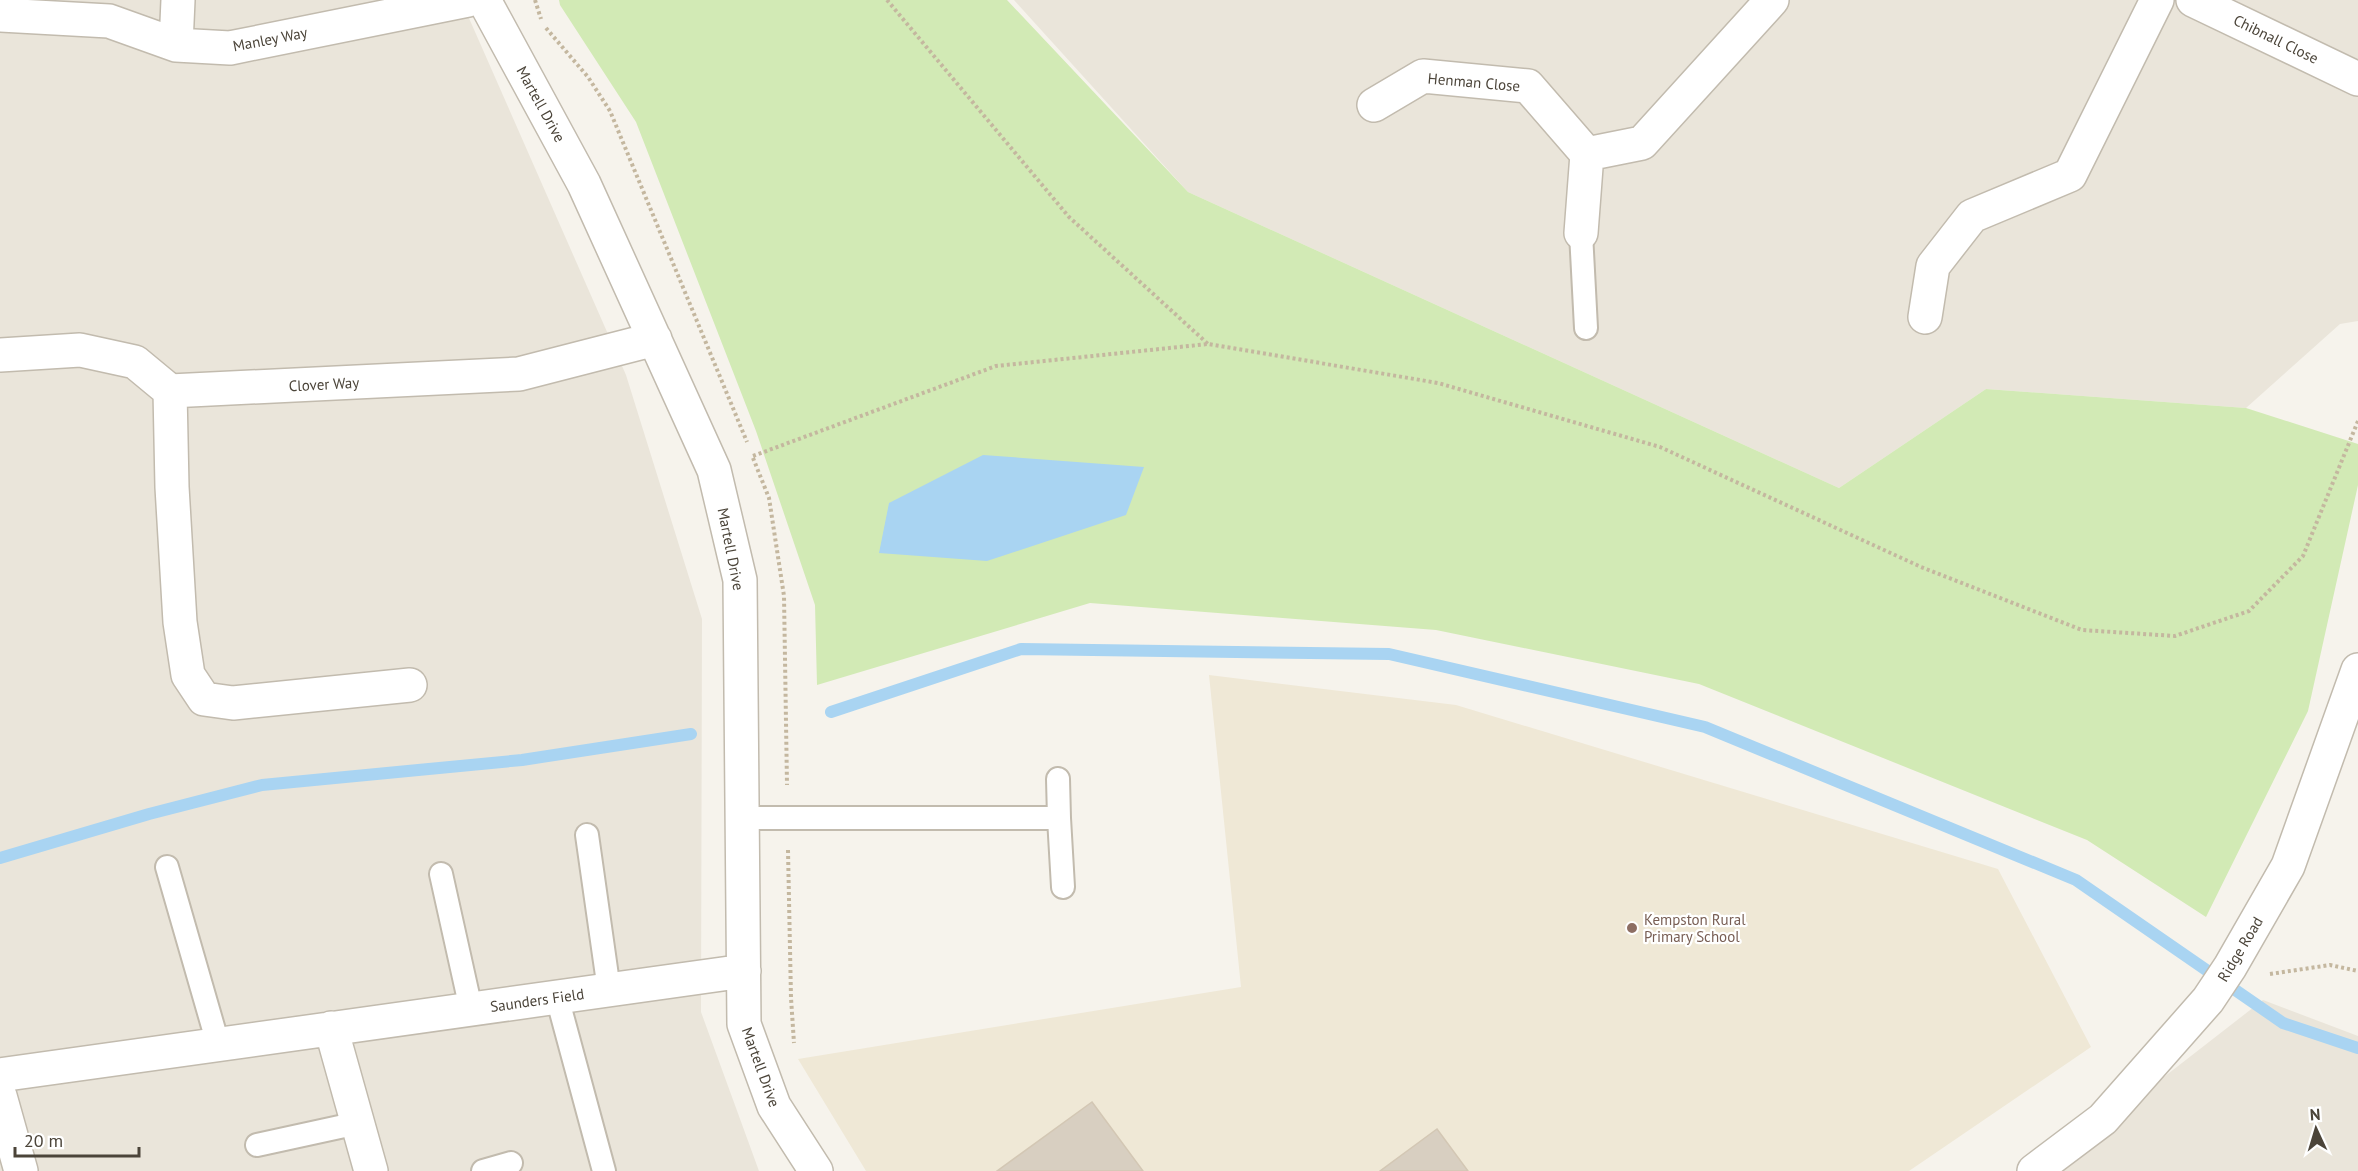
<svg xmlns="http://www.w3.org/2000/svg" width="2358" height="1171" font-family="'PT Sans',sans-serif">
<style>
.residential{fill:#eae5da}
.education{fill:#efe8d6}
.green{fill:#d2eab5}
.water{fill:#a9d4f2}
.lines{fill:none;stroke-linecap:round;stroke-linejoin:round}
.stream{stroke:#a9d4f2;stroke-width:12}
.building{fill:#d8cfc1;stroke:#d3c7b4;stroke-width:1.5}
.service-casing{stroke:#c2bbae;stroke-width:26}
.minor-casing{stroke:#c2bbae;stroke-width:36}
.tertiary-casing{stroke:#c2bbae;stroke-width:36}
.path{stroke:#c4b79f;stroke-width:4;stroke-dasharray:3 3;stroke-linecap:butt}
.service{stroke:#fff;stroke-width:22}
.minor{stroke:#fff;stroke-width:33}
.tertiary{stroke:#fff;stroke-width:33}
.education-dot{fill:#8d6e63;stroke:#fff;stroke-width:2}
.labels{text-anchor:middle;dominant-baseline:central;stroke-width:4.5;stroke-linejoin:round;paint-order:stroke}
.street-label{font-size:15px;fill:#4b4439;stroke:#fff}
.education-label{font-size:15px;fill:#785e54;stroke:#fff;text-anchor:start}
</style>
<rect width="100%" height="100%" fill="#f6f3ec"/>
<path class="residential" d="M 0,0 L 461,0 L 626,375 L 702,619 L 701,1012 L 759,1171 L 0,1171 Z
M 1014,0 L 2358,0 L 2358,321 L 2340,324 L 2246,408 L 1986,389 L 1839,488 L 1188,192 Z
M 2263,1000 L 2358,1036 L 2358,1171 L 2043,1171 Z"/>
<path class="education" d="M 1209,675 L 1456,705 L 1998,869 L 2091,1047 L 1909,1171 L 866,1171 L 798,1059 L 1241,987 Z"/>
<path class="green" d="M 559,0 L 1007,0 L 1188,192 L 1839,488 L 1986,389 L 2246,408 L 2358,444 L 2358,485 L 2308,711 L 2206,917 L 2087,840 L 1699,684 L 1436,630 L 1090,603 L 817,685 L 815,605 L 756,431 L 636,122 L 560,5 Z"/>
<path class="water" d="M 983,455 L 1144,467 L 1126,515 L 987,561 L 879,553 L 889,503 Z"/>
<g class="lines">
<path class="stream" d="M 831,712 L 1021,649 L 1389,654 L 1705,727 L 2076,880 L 2283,1023 L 2358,1048
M 0,858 L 149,814 L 262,785 L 522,760 L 691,734"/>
</g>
<path class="building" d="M 1092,1102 L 1143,1171 L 997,1171 Z
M 1437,1129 L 1468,1171 L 1380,1171 Z"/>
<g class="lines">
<defs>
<path id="service" d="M 1581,233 L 1586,328
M 1058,779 L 1059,818
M 741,818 L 1059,818 L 1063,887
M 587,835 L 609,990
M 167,867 L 218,1044
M 441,874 L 471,1009
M 557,997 L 604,1171
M 257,1145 L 358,1123
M 483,1171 L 511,1163"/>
<path id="minor" d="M 484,0 L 584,184 L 714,470 L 740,580 L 744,1024 L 774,1106 L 816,1171
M 2193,0 L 2358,79
M 0,15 L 109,21 L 176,45 L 230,48 L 468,0
M 176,45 L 178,0
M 1374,105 L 1423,76 L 1528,86 L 1587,154 L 1581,233
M 1587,154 L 1642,143 L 1772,0
M 1925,317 L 1933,266 L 1972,216 L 2070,175 L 2157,0
M 0,355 L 80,350 L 135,362 L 170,391 L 519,374 L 655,339
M 170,391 L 172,487 L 180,622 L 188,675 L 204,699 L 233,703 L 410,685
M 331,1028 L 371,1171
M 0,1075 L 744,971
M 0,1096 L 21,1171"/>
<path id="tertiary" d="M 2034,1171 L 2103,1119 L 2208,1000 L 2230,967 L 2288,866 L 2358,670"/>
</defs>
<use href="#service" class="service-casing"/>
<use href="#minor" class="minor-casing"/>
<use href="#tertiary" class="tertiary-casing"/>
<path class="path" d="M 535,0 L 541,19
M 887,0 L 1069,217 L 1208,344
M 546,28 L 588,77 L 610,111 L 747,442
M 753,456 L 996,366 L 1208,344 L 1438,383 L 1660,447 L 1921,567 L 2082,630 L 2175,636 L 2249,611 L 2303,556 L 2358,421
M 753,458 L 769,498 L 784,596 L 787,785
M 788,850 L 791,998 L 794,1043
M 2270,974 L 2330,965 L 2358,971"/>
<use href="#service" class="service"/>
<use href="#minor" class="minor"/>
<use href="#tertiary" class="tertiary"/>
</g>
<circle class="education-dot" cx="1632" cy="928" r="6"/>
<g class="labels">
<g class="street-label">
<text transform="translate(270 39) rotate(-11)">Manley Way</text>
<text transform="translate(2276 39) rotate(26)">Chibnall Close</text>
<text transform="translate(1474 82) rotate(5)">Henman Close</text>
<text transform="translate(541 104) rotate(61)">Martell Drive</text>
<text transform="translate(324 384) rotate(-3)">Clover Way</text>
<text transform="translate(731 549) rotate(79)">Martell Drive</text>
<text transform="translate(2240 949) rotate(-59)">Ridge Road</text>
<text transform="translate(537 1000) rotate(-8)">Saunders Field</text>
<text transform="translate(761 1067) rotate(70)">Martell Drive</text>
</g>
<g class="education-label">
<text x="1644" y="919">Kempston Rural<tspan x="1644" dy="17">Primary School</tspan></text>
</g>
</g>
<g transform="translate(2316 1129) rotate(356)" stroke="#ffffff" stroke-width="4.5" paint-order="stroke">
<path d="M0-4.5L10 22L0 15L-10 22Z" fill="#4b4439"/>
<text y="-9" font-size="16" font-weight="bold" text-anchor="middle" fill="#4b4439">N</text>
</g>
<path d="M15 1147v9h124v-9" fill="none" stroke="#4b4439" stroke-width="3"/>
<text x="24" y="1147" font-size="18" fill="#4b4439" stroke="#ffffff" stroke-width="4.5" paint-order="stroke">20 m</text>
</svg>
